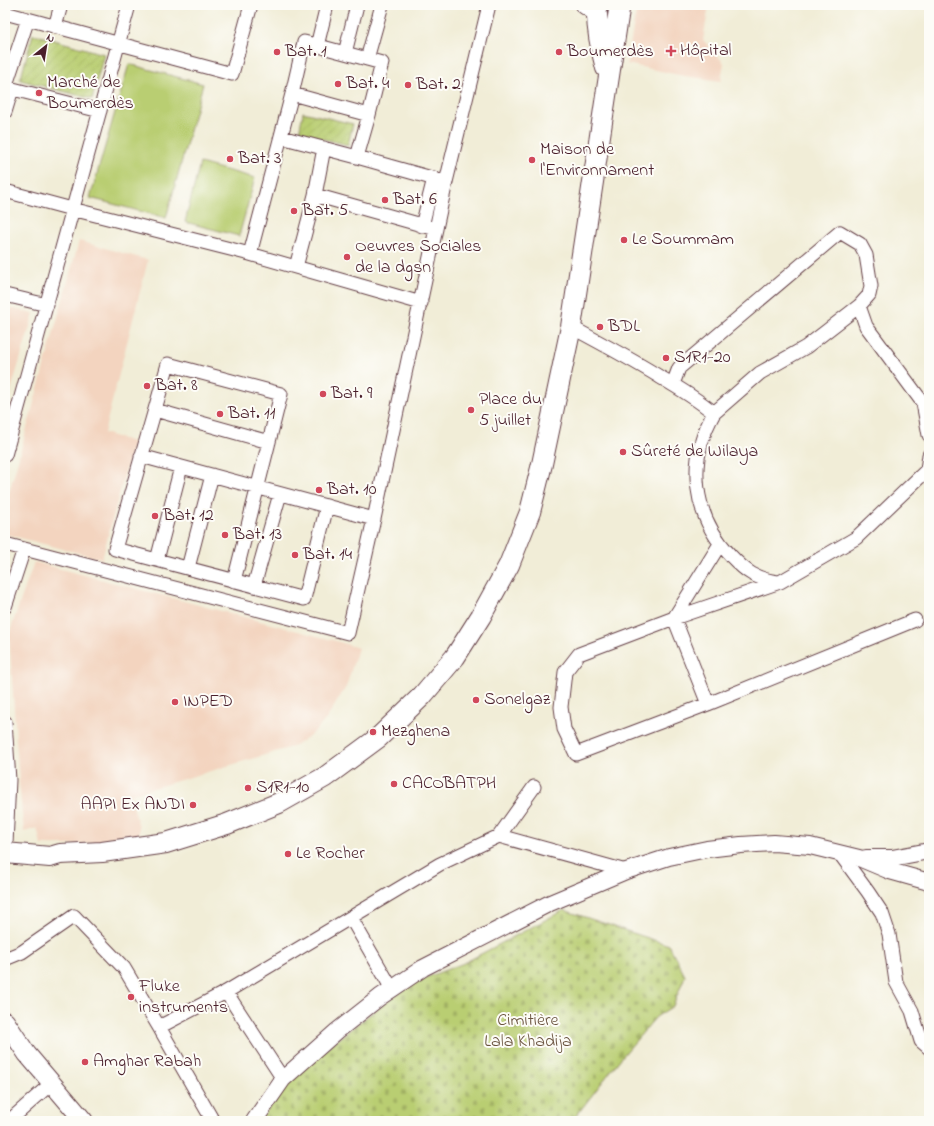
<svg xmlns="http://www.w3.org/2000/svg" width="934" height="1126" font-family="'Indie Flower',sans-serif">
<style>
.built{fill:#f3d4bf}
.grass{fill:#b9ce72;stroke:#82764e}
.cemetery{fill:url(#cemetery-stones);stroke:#82764e}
.garden{fill:url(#garden-furrows);stroke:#82764e}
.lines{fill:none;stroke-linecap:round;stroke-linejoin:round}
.minor-casing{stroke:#633e45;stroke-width:15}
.tertiary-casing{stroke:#633e45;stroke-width:18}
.secondary-casing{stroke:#633e45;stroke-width:20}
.primary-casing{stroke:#633e45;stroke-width:22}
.minor{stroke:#fff;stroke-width:13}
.tertiary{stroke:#fff;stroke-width:16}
.secondary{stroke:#fff;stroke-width:18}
.primary{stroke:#fff;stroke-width:20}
.poi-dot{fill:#d1495b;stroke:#fdfcf7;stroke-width:1.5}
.labels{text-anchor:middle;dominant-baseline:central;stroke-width:4;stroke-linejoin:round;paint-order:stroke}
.poi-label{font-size:18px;fill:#4a1f2b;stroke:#fdfcf7;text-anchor:start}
.park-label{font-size:18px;fill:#6b5440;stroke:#fdfcf7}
</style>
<defs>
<pattern id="cemetery-stones" width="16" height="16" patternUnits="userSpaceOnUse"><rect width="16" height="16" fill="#b9ce72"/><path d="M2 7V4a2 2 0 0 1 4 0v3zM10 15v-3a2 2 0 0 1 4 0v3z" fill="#a1b063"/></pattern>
<pattern id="garden-furrows" width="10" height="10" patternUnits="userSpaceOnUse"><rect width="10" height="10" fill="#b9ce72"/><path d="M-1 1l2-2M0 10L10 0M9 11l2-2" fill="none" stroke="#a1b063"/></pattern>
</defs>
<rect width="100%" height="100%" fill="#fdfcf7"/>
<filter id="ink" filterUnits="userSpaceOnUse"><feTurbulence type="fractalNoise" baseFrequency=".025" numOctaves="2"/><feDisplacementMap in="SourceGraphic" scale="8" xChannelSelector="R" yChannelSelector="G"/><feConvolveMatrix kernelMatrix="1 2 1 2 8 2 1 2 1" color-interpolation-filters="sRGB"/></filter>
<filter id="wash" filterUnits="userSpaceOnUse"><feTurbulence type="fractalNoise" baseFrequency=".012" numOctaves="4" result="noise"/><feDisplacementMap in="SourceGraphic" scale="16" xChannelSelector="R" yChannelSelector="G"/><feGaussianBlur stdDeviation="0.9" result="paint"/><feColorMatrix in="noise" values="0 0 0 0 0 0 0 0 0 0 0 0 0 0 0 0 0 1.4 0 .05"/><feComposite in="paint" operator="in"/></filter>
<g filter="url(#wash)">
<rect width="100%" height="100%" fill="#f1edd7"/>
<path class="built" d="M 637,5 L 709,5 L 703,40 L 724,63 L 721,81 L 684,76 L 627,64 Z
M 79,241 L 148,260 L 104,433 L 133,442 L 102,559 L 5,534 L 5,507 Z
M 9,308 L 34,313 L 5,410 L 5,321 Z
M 34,562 L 336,641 L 358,648 L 346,687 L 327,718 L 313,733 L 295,746 L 130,795 L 139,827 L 139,838 L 67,845 L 41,845 L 37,828 L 24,832 L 19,783 L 9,634 Z"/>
<path class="grass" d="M 129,64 L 203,84 L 166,218 L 90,198 Z
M 200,163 L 255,178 L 239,236 L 185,222 Z"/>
<path class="cemetery" d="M 564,910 L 669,945 L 685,976 L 673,1006 L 656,1017 L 621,1058 L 572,1121 L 259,1121 L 297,1071 L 409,984 L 464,963 Z"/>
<path class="garden" d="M 33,34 L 104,54 L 92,99 L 20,80 Z
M 303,112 L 353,124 L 348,145 L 299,133 Z"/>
</g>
<g filter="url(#ink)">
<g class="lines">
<defs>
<path id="minor" d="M 5,13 L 232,74 L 251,5
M 55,27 L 61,5
M 317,46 L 327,5
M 345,53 L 357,5
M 367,59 L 382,5
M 5,88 L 28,19
M 5,89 L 9,88 L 100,111
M 292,94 L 304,42 L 382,63 L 369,115
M 5,112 L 12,89
M 281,137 L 357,157
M 5,191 L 72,209 L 250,254 L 421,303
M 315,195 L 324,148
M 422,226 L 434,178
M 250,254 L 292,94 L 369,115 L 357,157 L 446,182
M 296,267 L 315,195 L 436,229
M 5,295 L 47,305
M 571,327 C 601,343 631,359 660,377 C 679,388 697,399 714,413 C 686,462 693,516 731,556 C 746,572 756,579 778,582
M 673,384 L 679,368 L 840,232 L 860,244 L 866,255 L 871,286 L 869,295 L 859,306 L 866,326 L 923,403 L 929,435
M 155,410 L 269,442
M 714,413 L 760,373 L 806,347 L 859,306
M 5,455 L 129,5
M 141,456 L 374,519
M 5,544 L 348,633 L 374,519 L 446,182 L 489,5
M 157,560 L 181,467
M 188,568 L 212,475
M 234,581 L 281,394 L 168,364 L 115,549 L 304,599 L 327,506
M 254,586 L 280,494
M 5,607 L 24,549
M 915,620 L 708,704 L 576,754 L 564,729 L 561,707 L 565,672 L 579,654 L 674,618 L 780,582 L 856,538 L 927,470 L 929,455
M 708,704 L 674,618 L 720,544
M 5,722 L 9,780 L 6,844
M 499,836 L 534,787
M 840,854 L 868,892 L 882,913 L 889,934 L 896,982 L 912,1011 L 921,1041 L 929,1048
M 351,918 L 392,989
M 5,959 L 22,952 L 74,916 L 124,968 L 159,1027 L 213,1121
M 226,992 L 283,1079
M 159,1027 L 226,992 L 440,864 L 499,836 L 626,871
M 9,1121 L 45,1089"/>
<path id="tertiary" d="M 866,858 L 892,858 L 929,851
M 254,1121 L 283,1079 L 337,1031 L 380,997 L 423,968 L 550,903 L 626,871 L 669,857 L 707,849 L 741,845 L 774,843 L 810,846 L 859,858 L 890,871 L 929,882"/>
<path id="secondary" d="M 585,5 L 594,11
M 5,1021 L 27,1054 L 84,1121"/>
<path id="primary" d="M 597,14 C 597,33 601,50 606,68
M 5,853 L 50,857 L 60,854 L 102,852 L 166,843 L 227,824 L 279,803 L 325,777 L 378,738 L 422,696 L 455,657 L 481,616 L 509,565 L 530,512 L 542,464 L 571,327 L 619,10"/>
</defs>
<use href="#minor" class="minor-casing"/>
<use href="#tertiary" class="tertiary-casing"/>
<use href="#secondary" class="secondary-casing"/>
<use href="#primary" class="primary-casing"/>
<use href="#minor" class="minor"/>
<use href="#tertiary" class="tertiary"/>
<use href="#secondary" class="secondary"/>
<use href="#primary" class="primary"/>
</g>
</g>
<g class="poi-dot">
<path d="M669 45h4v4h4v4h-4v4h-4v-4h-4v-4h4z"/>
<circle cx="277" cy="52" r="4"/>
<circle cx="559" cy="52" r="4"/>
<circle cx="338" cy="84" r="4"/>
<circle cx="408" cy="85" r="4"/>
<circle cx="39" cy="93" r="4"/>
<circle cx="230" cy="159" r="4"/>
<circle cx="532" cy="160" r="4"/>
<circle cx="385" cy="200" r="4"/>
<circle cx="294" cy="211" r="4"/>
<circle cx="624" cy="240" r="4"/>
<circle cx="347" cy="257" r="4"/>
<circle cx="600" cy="327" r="4"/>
<circle cx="666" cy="358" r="4"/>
<circle cx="147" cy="386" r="4"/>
<circle cx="323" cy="394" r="4"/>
<circle cx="471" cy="410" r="4"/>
<circle cx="220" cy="414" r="4"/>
<circle cx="623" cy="452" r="4"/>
<circle cx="319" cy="490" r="4"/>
<circle cx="155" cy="516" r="4"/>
<circle cx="225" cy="535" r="4"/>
<circle cx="295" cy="555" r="4"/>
<circle cx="476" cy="700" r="4"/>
<circle cx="175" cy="702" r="4"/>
<circle cx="373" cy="732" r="4"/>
<circle cx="394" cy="784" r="4"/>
<circle cx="248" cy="788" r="4"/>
<circle cx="193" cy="805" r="4"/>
<circle cx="288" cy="854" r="4"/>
<circle cx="131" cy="997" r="4"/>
<circle cx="85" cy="1062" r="4"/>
</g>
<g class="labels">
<g class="poi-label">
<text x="680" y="51">Hôpital</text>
<text x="285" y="52">Bat. 1</text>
<text x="567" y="52">Boumerdès</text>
<text x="47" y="83">Marché de<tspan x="47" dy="21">Boumerdès</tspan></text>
<text x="346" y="84">Bat. 4</text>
<text x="416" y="85">Bat. 2</text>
<text x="540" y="150">Maison de<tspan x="540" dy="21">l'Environnament</tspan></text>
<text x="238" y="159">Bat. 3</text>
<text x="393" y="200">Bat. 6</text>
<text x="302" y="211">Bat. 5</text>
<text x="632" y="240">Le Soummam</text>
<text x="355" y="247">Oeuvres Sociales<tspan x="355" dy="21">de la dgsn</tspan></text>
<text x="608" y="327">BDL</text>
<text x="674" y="358">S1R1-20</text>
<text x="155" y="386">Bat. 8</text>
<text x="331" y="394">Bat. 9</text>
<text x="479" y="400">Place du<tspan x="479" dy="21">5 juillet</tspan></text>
<text x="228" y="414">Bat. 11</text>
<text x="631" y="452">Sûreté de Wilaya</text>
<text x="327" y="490">Bat. 10</text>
<text x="163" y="516">Bat. 12</text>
<text x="233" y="535">Bat. 13</text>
<text x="303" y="555">Bat. 14</text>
<text x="484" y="700">Sonelgaz</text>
<text x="183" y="702">INPED</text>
<text x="381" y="732">Mezghena</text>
<text x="402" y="784">CACOBATPH</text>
<text x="256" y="788">S1R1-10</text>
<text x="185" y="805" text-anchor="end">AAPI Ex ANDI</text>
<text x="296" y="854">Le Rocher</text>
<text x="139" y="987">Fluke<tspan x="139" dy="21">instruments</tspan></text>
<text x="93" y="1062">Amghar Rabah</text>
</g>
<g class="park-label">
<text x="528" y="1021">Cimitière<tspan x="528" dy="21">Lala Khadija</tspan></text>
</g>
</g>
<rect width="934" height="1126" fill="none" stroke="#fdfcf7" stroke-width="20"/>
<g transform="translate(46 46) rotate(30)" stroke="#fdfcf7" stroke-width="3" paint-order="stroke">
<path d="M0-3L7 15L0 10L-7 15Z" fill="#4a1f2b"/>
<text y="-6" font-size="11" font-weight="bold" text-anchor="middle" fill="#4a1f2b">N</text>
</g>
</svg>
